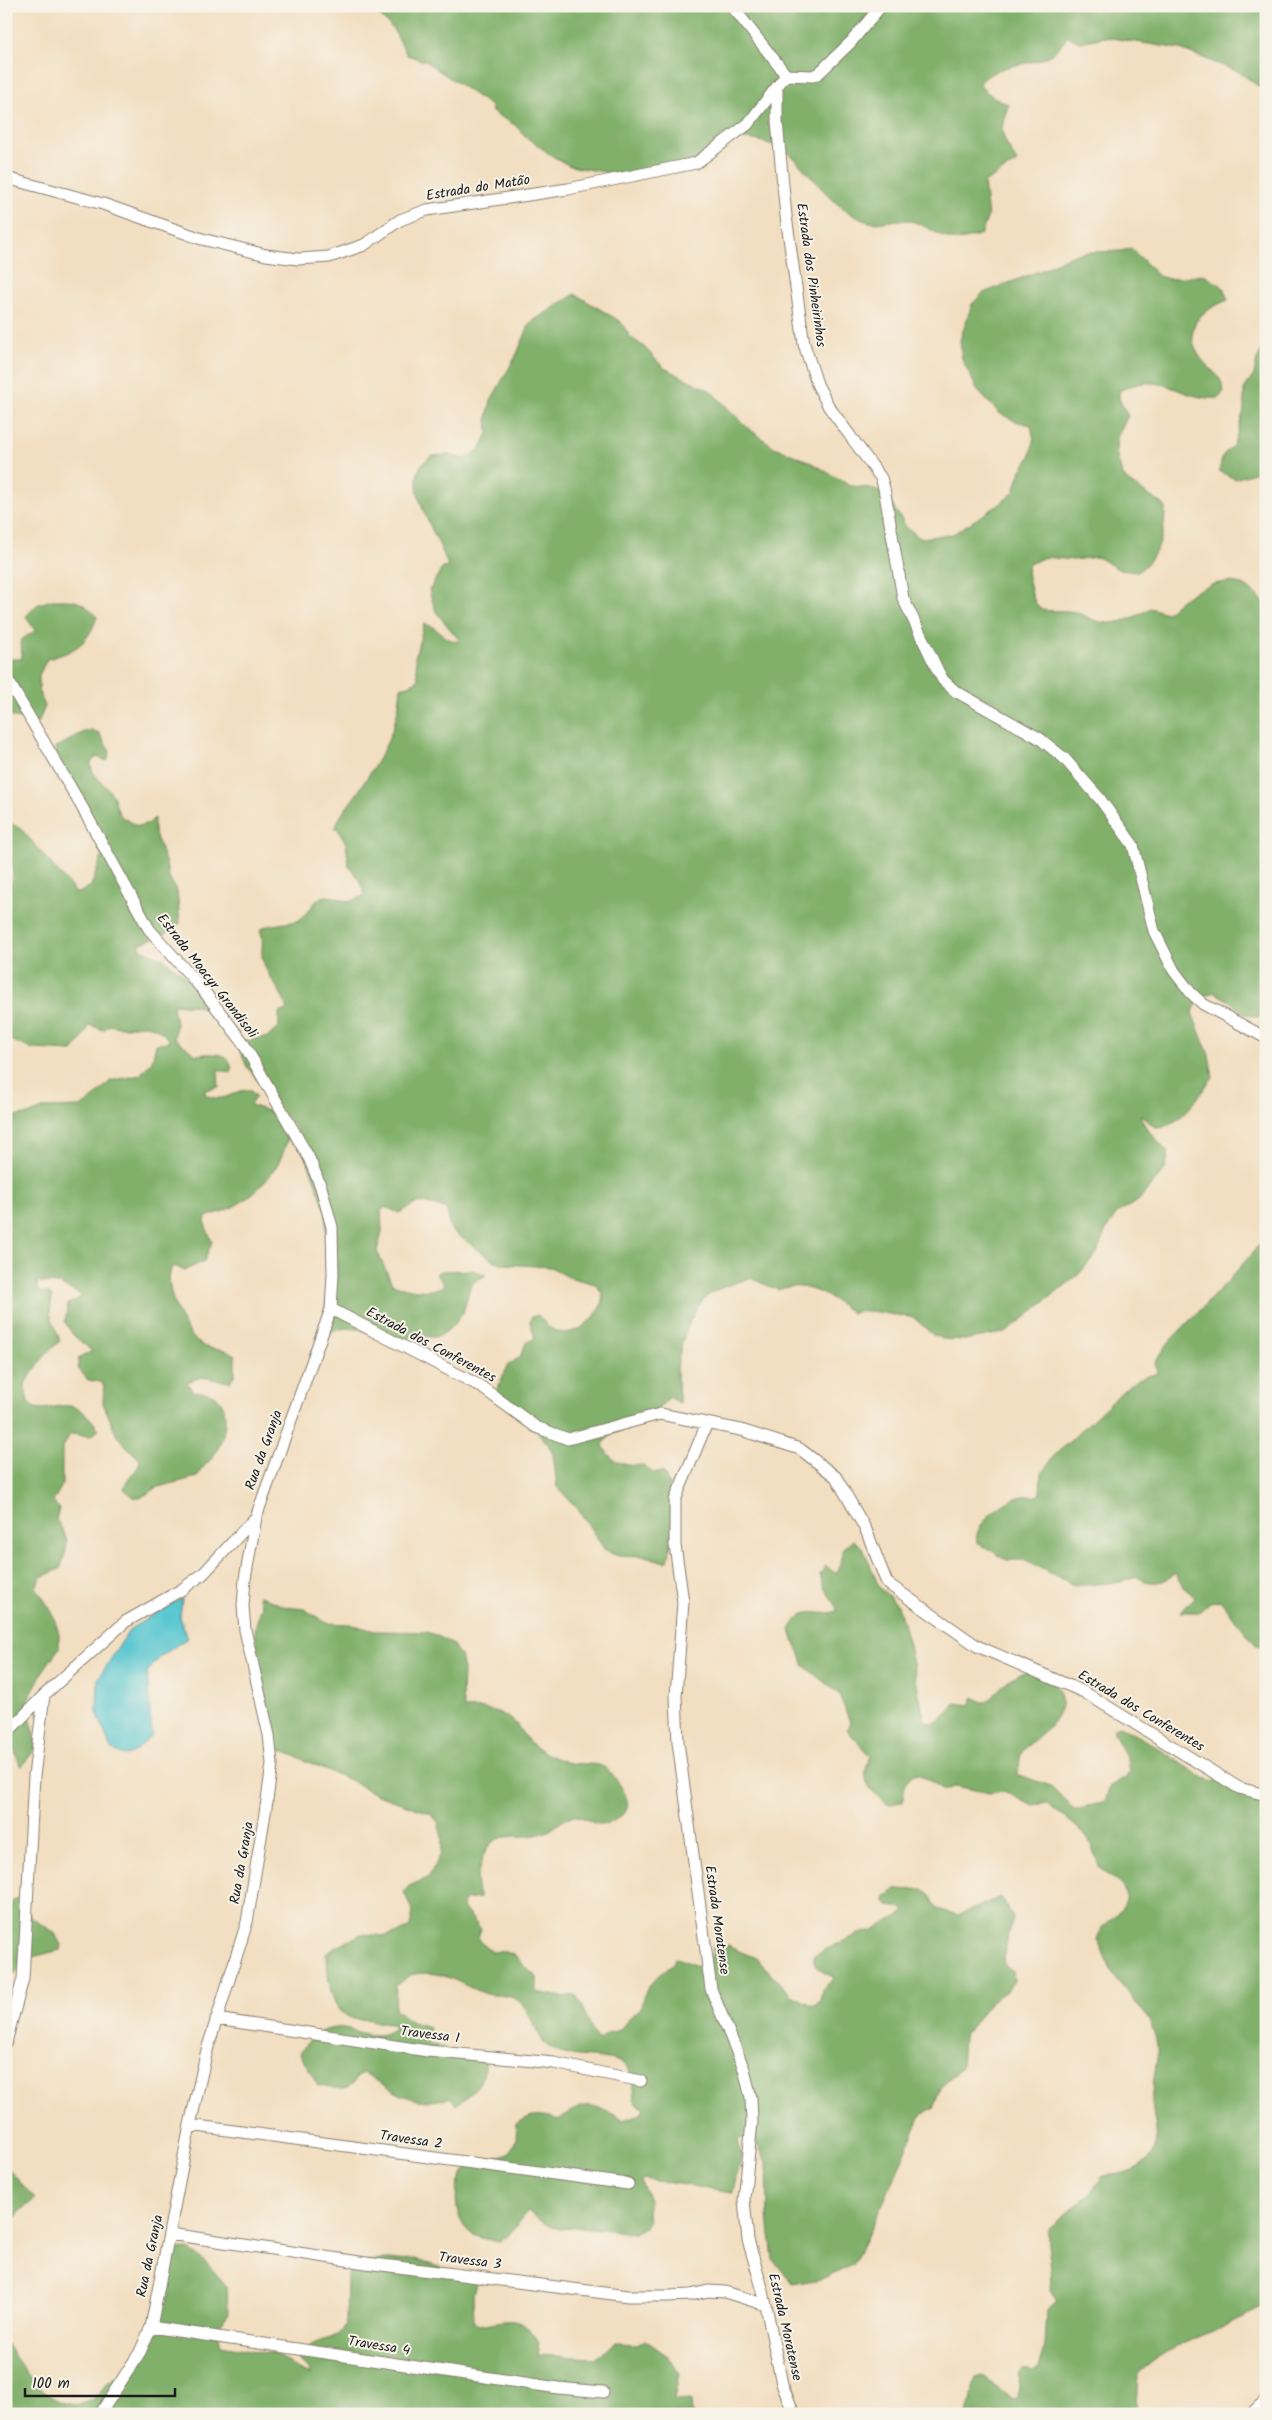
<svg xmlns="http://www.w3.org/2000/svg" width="1272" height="2420" font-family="Kalam,sans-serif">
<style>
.forest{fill:#80b06a;stroke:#4e6643}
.water{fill:#5ac7d1;stroke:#3b7276}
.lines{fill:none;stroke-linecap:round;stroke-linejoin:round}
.street-casing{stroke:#877d6e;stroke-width:13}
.street{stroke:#fff;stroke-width:11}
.labels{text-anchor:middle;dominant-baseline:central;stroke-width:4;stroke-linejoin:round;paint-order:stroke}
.street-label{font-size:14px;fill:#1c1c1c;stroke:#f7f3e8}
</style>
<rect width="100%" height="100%" fill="#f7f3e8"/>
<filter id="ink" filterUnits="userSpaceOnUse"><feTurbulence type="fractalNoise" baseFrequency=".02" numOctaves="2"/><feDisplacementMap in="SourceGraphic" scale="10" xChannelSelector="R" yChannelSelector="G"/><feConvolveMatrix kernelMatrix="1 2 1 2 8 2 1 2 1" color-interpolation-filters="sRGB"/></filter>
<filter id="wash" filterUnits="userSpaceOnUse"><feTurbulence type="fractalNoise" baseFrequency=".0096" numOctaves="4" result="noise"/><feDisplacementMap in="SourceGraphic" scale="20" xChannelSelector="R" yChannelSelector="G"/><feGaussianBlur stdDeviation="1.12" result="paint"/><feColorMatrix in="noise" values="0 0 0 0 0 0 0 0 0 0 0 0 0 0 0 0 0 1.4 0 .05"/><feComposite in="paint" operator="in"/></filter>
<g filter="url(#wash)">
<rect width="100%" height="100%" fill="#f2dec0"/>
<path class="forest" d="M 363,6 L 1266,6 L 1266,88 L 1262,89 L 1239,72 L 1180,49 L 1105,37 L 1079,42 L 1068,36 C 1062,45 1053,55 1042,59 C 1018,67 1001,63 980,82 L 981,87 C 990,95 997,101 1009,104 C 998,134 1001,134 1017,162 L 984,183 L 988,216 L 981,234 C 946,248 944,233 914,222 C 896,215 881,228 863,220 C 838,210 821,187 803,168 C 798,163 793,155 787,152 C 768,139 743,139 721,136 L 716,146 L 696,163 L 621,175 L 570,166 L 554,157 L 526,137 L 515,125 L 492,112 L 491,106 L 425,61 L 407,55 L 393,29 L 380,16 Z
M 1131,248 L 1159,276 L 1168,279 L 1204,275 L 1223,287 L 1228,300 C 1203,310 1182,324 1198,354 C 1206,368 1222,374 1224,391 L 1219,398 C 1178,401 1163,368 1119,391 L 1119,399 L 1128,416 L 1117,437 L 1116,452 L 1122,474 L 1127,481 L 1165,506 C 1165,533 1160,556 1137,572 L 1120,570 L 1097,557 L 1073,560 L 1045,557 L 1029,564 C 1026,572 1028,577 1030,586 C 1037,621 1049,607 1075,612 C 1084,614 1091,620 1100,622 C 1118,626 1136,617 1150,608 L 1167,613 C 1183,596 1213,578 1237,583 C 1248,585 1258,597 1266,604 L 1266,1012 L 1258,1017 L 1242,1013 L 1231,1002 L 1214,992 L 1200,998 L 1192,1013 L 1209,1055 L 1213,1077 C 1200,1093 1183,1125 1159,1127 C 1152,1128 1148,1121 1144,1116 L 1140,1116 L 1147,1129 L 1168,1153 L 1166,1168 L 1138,1201 L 1117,1213 L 1105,1232 L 1097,1253 L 1078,1275 L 1007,1332 L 965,1340 L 943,1339 L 933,1335 L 913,1317 C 894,1317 868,1307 852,1313 C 832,1297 803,1279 778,1290 L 750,1278 C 734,1284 713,1288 702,1301 C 689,1317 677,1353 677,1373 C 677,1384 680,1393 679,1404 L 670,1397 C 662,1404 655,1413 646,1419 C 634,1428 610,1429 603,1445 C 610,1463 626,1467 643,1465 L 653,1473 L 663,1472 C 676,1490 673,1539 668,1561 L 665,1562 L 645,1556 L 615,1555 L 604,1549 L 578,1509 L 557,1487 L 553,1454 L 548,1444 L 527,1420 L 490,1394 L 498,1388 L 507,1366 L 520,1357 L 526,1343 L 535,1338 L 530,1322 L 531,1317 L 538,1315 L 547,1326 L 557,1332 L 567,1333 L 580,1329 L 594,1317 L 603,1302 L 602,1293 L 595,1284 L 568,1277 L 551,1267 L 505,1264 L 493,1260 L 452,1231 C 447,1223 450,1214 445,1208 L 419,1202 L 399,1213 L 385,1207 L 381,1211 L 382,1232 L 377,1251 L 392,1284 C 407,1289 430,1295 444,1285 L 436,1274 L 440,1271 L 472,1270 L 486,1275 L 471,1284 L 463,1313 L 454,1325 L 443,1334 L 434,1337 L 413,1336 L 400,1343 C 377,1336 347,1318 327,1336 L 324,1319 L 327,1298 L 326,1211 L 296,1129 L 247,1067 L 240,1051 L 244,1041 L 268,1037 L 279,1027 L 279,1013 L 287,1010 C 284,992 268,979 263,961 C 260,950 265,940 260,930 L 267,926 L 298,921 C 321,903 312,887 349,902 L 365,895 L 359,879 L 349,866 L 346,843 L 338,829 L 335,828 C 340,814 350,804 358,792 C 382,754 397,734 401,687 L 406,687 L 418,680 L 415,657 L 424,624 C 437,625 447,644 460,641 L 436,612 L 429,590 C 435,583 436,575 443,568 L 448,567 C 441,539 406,495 420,467 C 422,463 428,459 431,456 L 449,455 L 465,459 L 480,449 L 488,434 L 487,417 L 491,400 L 516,356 L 530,323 L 575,294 L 621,322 L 630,337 L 643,346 L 664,368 L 711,391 L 748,428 L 774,447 L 808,461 L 851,486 L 870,488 L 886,495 L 907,528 L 920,538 L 953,534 L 1000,504 L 1014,492 L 1021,470 L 1030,457 L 1034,440 L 1031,425 L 1015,421 L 999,413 L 978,391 L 962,359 L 960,340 L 972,304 L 983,293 L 1042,270 L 1072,255 L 1087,252 L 1122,251 Z
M 1266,342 L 1266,469 L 1235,479 L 1219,471 L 1223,455 L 1234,444 L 1244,410 L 1244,389 L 1254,375 L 1257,359 Z
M 51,600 C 75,600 81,599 97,617 C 88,644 74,652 47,659 L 39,675 L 39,692 L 45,706 L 38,724 L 6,715 L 6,663 L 10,659 L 22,659 L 21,640 L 35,631 L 26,616 L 37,605 Z
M 92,730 L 99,733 L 110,752 L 107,761 L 97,757 C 79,767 106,784 112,794 C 116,800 116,810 121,816 C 125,820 133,823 138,826 L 149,823 L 154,818 L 154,831 L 165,861 L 169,878 L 177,891 L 180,923 L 171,931 L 139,944 L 141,949 L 164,959 L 183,974 L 214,1012 L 213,1014 L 198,1006 L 173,1004 L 176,1025 L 174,1040 L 176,1039 L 196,1055 C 212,1053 234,1051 231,1073 L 218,1069 L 219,1087 L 205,1090 L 205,1094 C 224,1106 233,1089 250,1090 L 256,1096 L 250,1105 L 271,1112 L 287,1140 C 281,1168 260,1191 235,1206 C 227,1211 215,1213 206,1217 L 205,1224 L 212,1242 L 204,1261 L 186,1270 L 173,1266 C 160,1282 185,1337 202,1345 C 213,1351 224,1348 235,1355 L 235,1374 L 230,1382 L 201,1377 L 187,1382 L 192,1391 C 200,1392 212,1392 218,1398 C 232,1411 223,1446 211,1459 C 205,1466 201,1468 197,1477 L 158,1487 L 140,1498 L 135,1498 L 124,1489 C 127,1477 139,1471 140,1460 L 117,1436 L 103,1403 L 104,1385 L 100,1382 L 88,1380 L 78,1368 L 78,1359 L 92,1351 L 73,1335 L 65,1322 L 68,1304 L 80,1298 L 81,1295 L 59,1284 L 36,1282 L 39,1292 L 49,1293 L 52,1297 L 50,1313 L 60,1341 L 46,1354 L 26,1382 C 24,1387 26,1392 27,1397 C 31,1420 58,1401 74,1407 C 85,1411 93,1421 99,1430 L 90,1436 L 70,1434 L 62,1449 L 62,1485 L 53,1502 L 59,1508 L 56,1520 C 71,1540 68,1546 60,1569 L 41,1577 L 36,1587 L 52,1612 L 59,1634 L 59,1648 L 43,1671 L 26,1704 L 37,1747 L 21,1767 L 9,1737 L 6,1736 L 6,1116 L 28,1115 L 45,1108 L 80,1107 L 95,1097 L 110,1081 L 140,1075 L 152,1061 L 156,1044 L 170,1041 C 146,1012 137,1033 109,1025 L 104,1030 L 89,1025 L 82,1039 L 72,1051 L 32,1049 L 6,1038 L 6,894 C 20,865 8,873 6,849 C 5,840 6,830 6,821 L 21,829 L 77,894 L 91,886 L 102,856 L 96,841 L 79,814 L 76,797 L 59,764 L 55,747 C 69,743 80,731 92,730 Z
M 1266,1237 L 1266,1651 L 1255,1644 L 1220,1600 L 1210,1602 L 1199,1612 L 1181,1612 L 1195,1597 L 1183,1587 L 1175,1573 C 1164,1584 1149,1585 1137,1577 L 1120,1582 L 1076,1586 L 1024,1560 L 1007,1560 L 977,1542 C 972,1524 1008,1497 1024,1496 C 1030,1495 1034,1498 1040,1495 L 1041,1474 L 1052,1458 L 1126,1388 L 1139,1379 L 1157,1373 L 1155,1363 L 1169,1342 L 1230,1279 Z
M 853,1540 L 863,1548 L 879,1587 L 898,1605 L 909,1645 L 925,1722 C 940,1726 946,1714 955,1703 L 970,1705 L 974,1697 L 982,1702 L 987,1702 C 996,1693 1007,1678 1019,1674 C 1038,1666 1068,1688 1060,1709 C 1053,1729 1034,1737 1022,1752 C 1018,1760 1021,1767 1016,1774 L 1051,1786 L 1074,1809 L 1081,1809 L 1105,1801 L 1110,1786 L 1125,1779 L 1129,1772 L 1127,1759 L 1114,1733 L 1114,1728 L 1119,1726 L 1152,1744 L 1203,1778 L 1248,1789 L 1266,1797 L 1266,2305 C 1224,2331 1174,2339 1138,2374 L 1136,2406 L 1138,2413 L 967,2414 C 973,2403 971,2390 976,2378 L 981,2376 C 991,2385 1005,2389 1013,2400 L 1017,2399 L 1019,2372 L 1023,2369 L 1034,2371 L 1038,2368 L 1045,2346 L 1047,2310 L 1058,2300 L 1051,2290 C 1054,2266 1046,2251 1048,2229 L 1090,2194 L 1103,2176 C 1126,2174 1151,2169 1156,2141 C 1158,2126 1150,2108 1152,2092 C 1155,2062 1164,2049 1148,2019 C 1140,2005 1127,1993 1117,1980 C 1109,1968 1103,1952 1097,1939 C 1103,1920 1123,1915 1126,1900 C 1129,1882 1110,1880 1101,1869 C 1095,1860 1094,1847 1087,1838 C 1077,1825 1059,1814 1046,1803 L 1033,1806 L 1004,1791 L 989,1793 L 956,1786 L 945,1790 L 918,1774 C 906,1776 903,1790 903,1801 L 889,1805 C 868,1790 859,1780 871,1756 L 847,1730 L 850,1722 L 839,1694 L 803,1665 C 801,1652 794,1643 790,1630 C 805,1601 815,1619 837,1611 L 836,1605 L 824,1588 L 820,1574 L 826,1566 L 835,1573 L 838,1572 L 843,1549 Z
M 258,1595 L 286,1607 L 304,1609 L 327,1623 L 350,1624 L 375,1631 L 426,1632 L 436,1635 L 452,1644 L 460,1656 L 463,1670 L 462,1697 L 464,1709 C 482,1707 503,1710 516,1724 C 520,1729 523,1735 527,1739 C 536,1750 557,1760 570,1763 C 583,1765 601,1761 610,1772 C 621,1785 638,1807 619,1818 C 614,1821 606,1824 601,1824 C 591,1825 583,1814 572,1816 C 563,1818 555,1829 546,1832 C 516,1844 491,1822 480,1866 C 476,1879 475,1885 480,1898 L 464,1900 L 463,1903 L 464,1909 L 481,1929 L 478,1937 L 480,1942 L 493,1952 C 519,1949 518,1964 537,1977 L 537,1992 L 563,1997 L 576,1995 L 597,2040 L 600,2040 L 608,2033 L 620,2030 L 629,2018 L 641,2008 C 642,1989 658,1974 673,1964 L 675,1958 C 686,1959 696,1969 706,1967 L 712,1954 L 715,1941 L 756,1958 L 792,1995 L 814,2006 L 820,2001 L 822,1989 L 835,1978 C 824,1972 812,1969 814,1955 L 859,1934 L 873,1930 L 905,1912 L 902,1908 L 888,1906 L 889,1904 L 885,1902 L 885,1897 L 895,1890 L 923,1889 L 930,1895 L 937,1909 L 958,1915 L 1001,1897 L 1013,1917 L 1003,1958 L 1004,1964 L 1013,1971 L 1014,1981 L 1005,1992 L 991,2001 L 963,2037 L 961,2068 L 940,2088 L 933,2109 L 929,2110 L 920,2117 L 890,2189 L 852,2265 L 826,2278 L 792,2284 L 773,2259 L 768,2217 L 767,2161 L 752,2137 L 738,2139 L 741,2157 L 733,2192 L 643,2179 L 641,2182 L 649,2200 L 647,2212 L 649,2220 L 646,2226 L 634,2233 L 581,2227 L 559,2229 L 537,2219 L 528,2211 C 517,2221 512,2236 499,2242 C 490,2240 477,2238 470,2233 C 454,2219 451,2186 466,2169 C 477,2157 495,2160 509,2154 L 516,2140 L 517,2124 C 532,2113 540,2114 558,2120 C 589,2099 591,2103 623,2120 L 641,2114 L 644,2109 L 634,2100 C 633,2091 633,2078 629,2070 C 619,2051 568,2062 550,2048 C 536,2037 533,2017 522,2004 C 512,1993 500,1997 487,1994 C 460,1986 446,1969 414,1974 C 406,1975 403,1983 396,1985 L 395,2009 L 412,2022 L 429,2027 L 429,2031 L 420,2036 L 422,2040 L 454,2053 L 484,2060 C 487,2081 472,2093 456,2105 L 451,2097 C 415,2109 394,2091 364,2073 L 357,2076 C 346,2100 335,2083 318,2086 L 300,2054 C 308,2037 325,2026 344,2028 C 355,2030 366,2036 378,2035 C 384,2035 391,2030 396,2027 L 392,2024 C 383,2024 378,2022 370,2020 C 364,2018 357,2021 351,2018 C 327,2008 329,1974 326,1953 L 361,1934 L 386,1936 L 400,1933 L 410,1927 L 413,1912 L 404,1892 L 409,1886 L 428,1878 L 441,1854 L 442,1837 L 438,1822 L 430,1813 L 377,1795 L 350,1780 L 276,1748 L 269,1742 L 266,1697 L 255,1634 L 256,1624 L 262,1606 Z
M 18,1898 L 33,1919 L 54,1932 L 61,1945 L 60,1950 L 29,1958 L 6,1982 L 6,1913 L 13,1901 Z
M 6,2166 L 35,2199 L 20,2211 L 6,2233 Z
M 180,2249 C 198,2248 215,2274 227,2286 L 228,2313 L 216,2329 L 221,2345 L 278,2355 L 296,2369 L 310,2375 L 310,2371 L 299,2361 L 299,2357 C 302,2354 306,2349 310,2346 C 323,2337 339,2341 346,2324 L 347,2277 L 353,2266 L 367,2261 L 415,2259 L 477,2279 L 473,2294 L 474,2322 L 480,2325 C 509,2320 522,2314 539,2342 L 537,2355 L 594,2358 L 616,2343 L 637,2344 L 645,2340 L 668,2356 L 679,2373 L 674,2399 L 677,2401 L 691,2400 L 692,2414 L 6,2414 L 6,2343 C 22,2368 54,2420 92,2400 C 98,2395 102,2388 107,2383 C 118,2375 131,2368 143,2360 C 147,2337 155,2320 168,2300 L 163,2282 L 168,2272 L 167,2259 Z"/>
<path class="water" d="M 182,1598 L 180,1617 L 187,1638 L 160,1657 L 147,1672 L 152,1735 L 136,1751 L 126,1756 L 111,1749 L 97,1712 L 98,1679 L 130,1629 Z"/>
</g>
<g filter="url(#ink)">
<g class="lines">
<defs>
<path id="street" d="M 732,6 L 786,75
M 786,75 L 813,76 L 819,73 L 851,42 L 881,6
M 777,87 L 777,122 L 786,216 L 804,344 L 817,384 L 829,407 L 881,478 L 884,488 L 903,598 L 938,671 L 943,680 L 955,691 L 1039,738 L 1064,758 L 1100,799 L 1133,845 L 1154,931 L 1174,971 L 1191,993 L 1203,1004 L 1266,1038
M 6,178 L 103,204 L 202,239 L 266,255 L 298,259 L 329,257 L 364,245 L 400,220 L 427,210 L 568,189 L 696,163 L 748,124 L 786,75
M 6,677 L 82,807 L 149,929 L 203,990 L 242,1041 L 309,1158 L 321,1187 L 332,1227 L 333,1275 L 331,1309 L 256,1517 L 245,1579 L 243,1606 L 245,1630 L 269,1735 L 272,1764 L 266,1807 L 247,1922 L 207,2050 L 190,2125 L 151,2327 L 140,2352 L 100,2414
M 331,1309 L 480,1386 L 536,1427 L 568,1439 L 660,1414 L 741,1430 L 800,1449 L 836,1477 L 866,1530 L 887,1583 L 977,1646 L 1084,1692 L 1239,1788 L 1266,1795
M 707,1423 L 675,1500 L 675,1545 L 683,1602 L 676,1696 L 678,1742 L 711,1989 L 744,2069 L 751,2098 L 752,2122 L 744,2200 L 748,2240 L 763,2291 L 782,2384 L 794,2414
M 6,1734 L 44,1695 L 125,1622 L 181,1590 L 203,1574 L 256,1517
M 216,2019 L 428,2051 L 554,2063 L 641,2081
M 6,2042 L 23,1979 L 34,1776 L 44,1695
M 190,2125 L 628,2184
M 170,2234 L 366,2263 L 628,2296 L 667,2296 L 691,2295 L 708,2291 L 725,2292 L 766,2305
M 151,2327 L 558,2388 L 603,2392
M 1251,2414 L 1266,2400"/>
</defs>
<use href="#street" class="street-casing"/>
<use href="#street" class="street"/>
</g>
</g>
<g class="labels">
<g class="street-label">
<text transform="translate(478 188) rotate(-9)">Estrada do Matão</text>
<text transform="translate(811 275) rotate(82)">Estrada dos Pinheirinhos</text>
<text transform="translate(207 976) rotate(52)">Estrada Moacyr Grandisoli</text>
<text transform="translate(431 1345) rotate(28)">Estrada dos Conferentes</text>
<text transform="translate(264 1450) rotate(-70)">Rua da Granja</text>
<text transform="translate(1141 1711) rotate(31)">Estrada dos Conferentes</text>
<text transform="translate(242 1863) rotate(-80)">Rua da Granja</text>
<text transform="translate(717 1920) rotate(82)">Estrada Moratense</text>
<text transform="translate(430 2035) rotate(7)">Travessa 1</text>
<text transform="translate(411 2140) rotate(8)">Travessa 2</text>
<text transform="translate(150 2256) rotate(-78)">Rua da Granja</text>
<text transform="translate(470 2261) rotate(7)">Travessa 3</text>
<text transform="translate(785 2327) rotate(77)">Estrada Moratense</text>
<text transform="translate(379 2346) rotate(9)">Travessa 4</text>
</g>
</g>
<rect width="1272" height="2420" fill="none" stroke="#f7f3e8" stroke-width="25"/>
<path d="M25 2388v8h150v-8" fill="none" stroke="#1c1c1c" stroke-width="2.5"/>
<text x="32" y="2388" font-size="15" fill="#1c1c1c" stroke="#f7f3e8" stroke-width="4" paint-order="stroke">100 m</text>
</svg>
